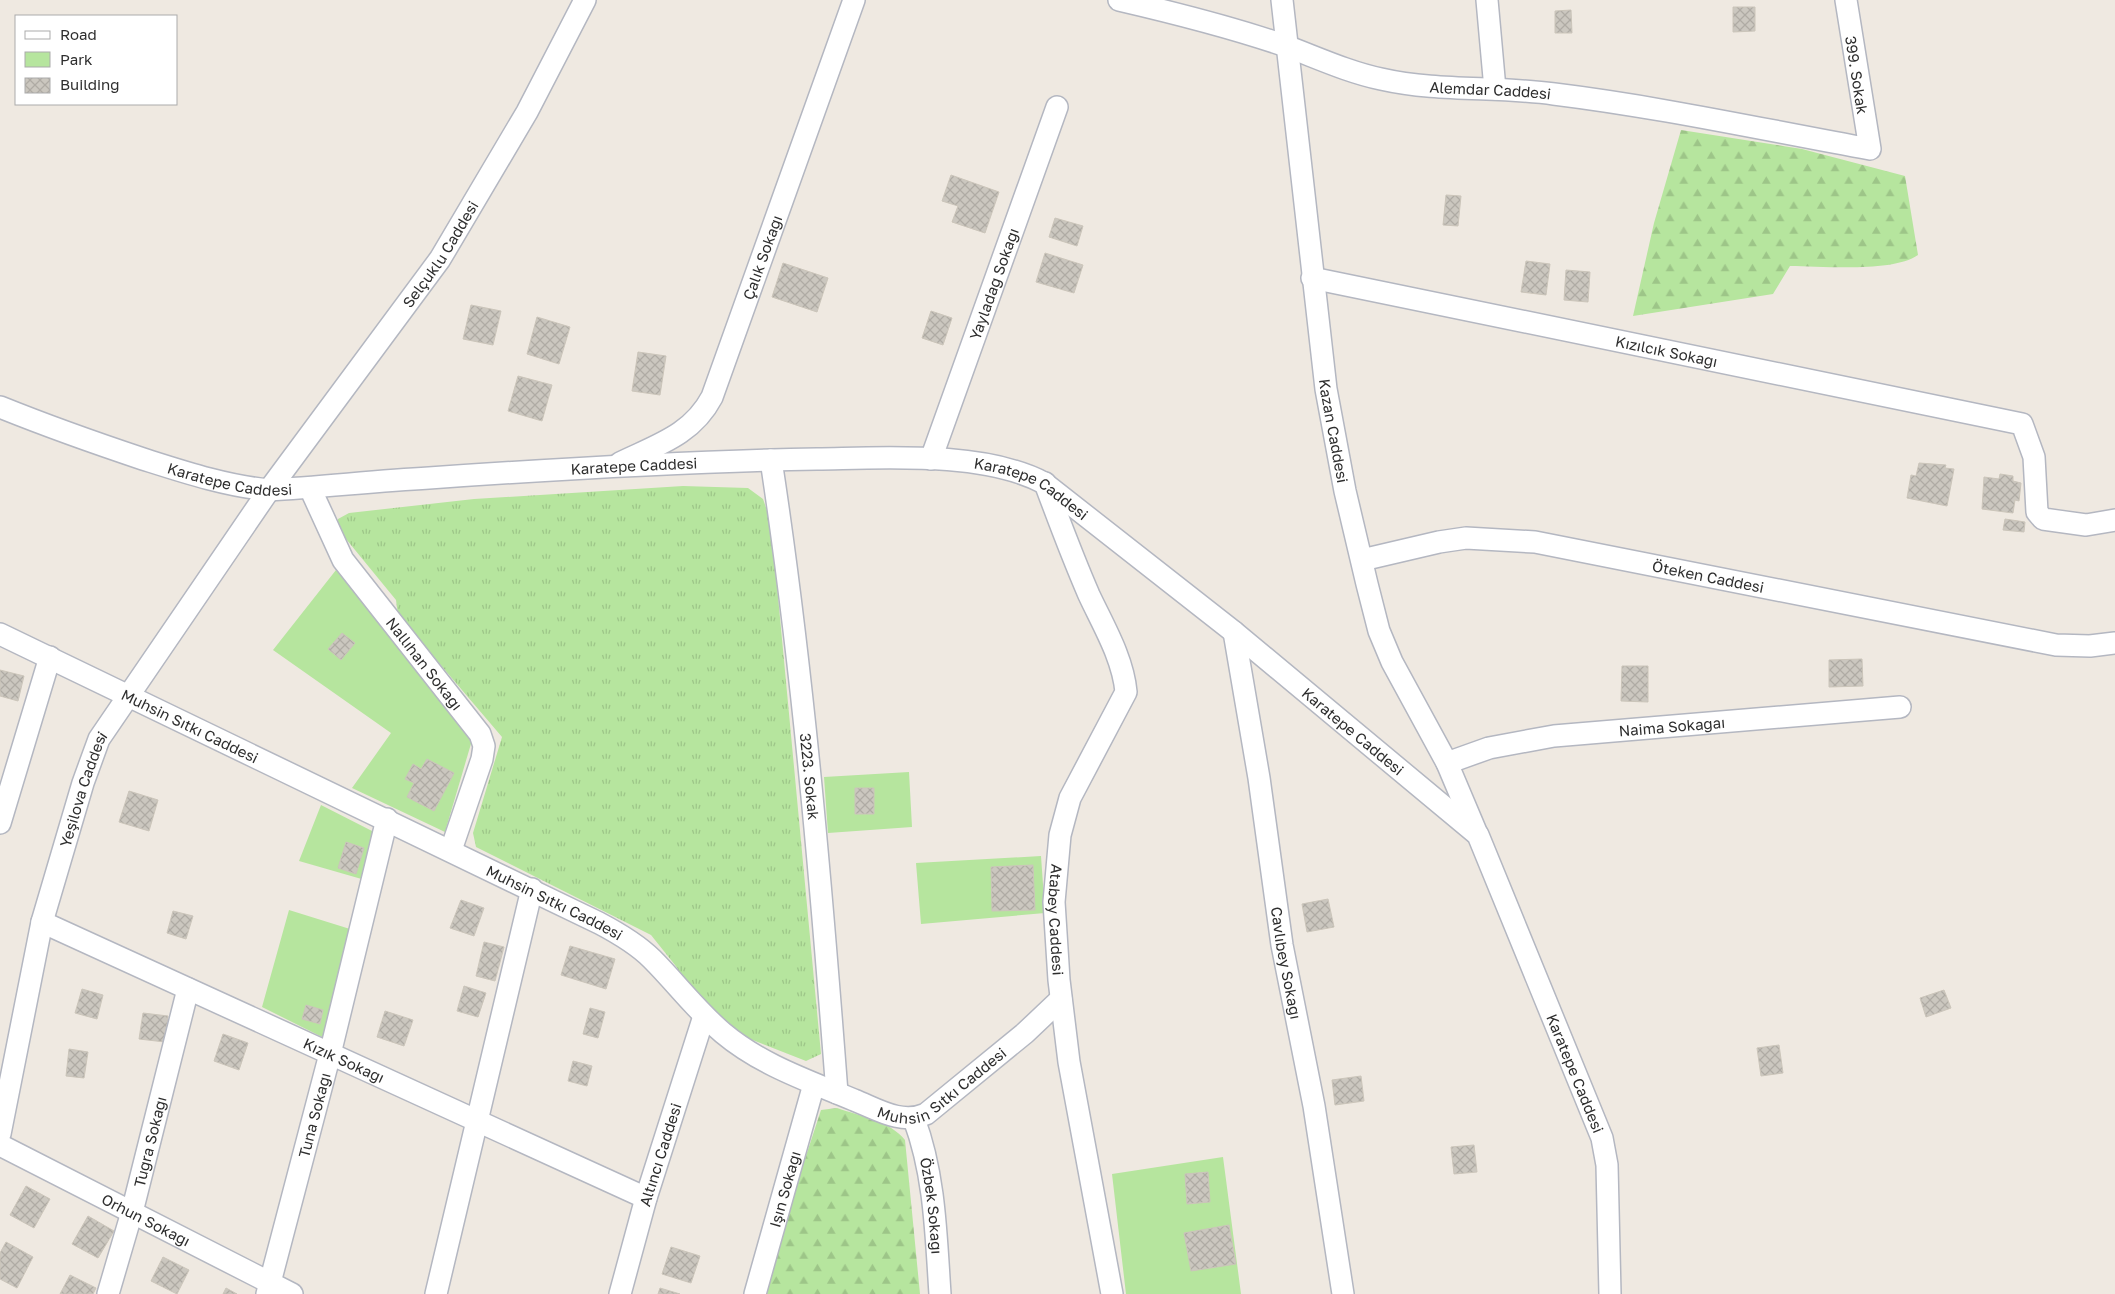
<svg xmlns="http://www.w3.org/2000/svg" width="2115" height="1294" font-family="'Golos Text',sans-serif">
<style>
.grass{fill:url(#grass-tufts)}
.forest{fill:url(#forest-firs)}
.park{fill:#b6e59e}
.building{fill:url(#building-cross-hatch);stroke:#cbc5ba}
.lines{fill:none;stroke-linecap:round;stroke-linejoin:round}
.minor-casing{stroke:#b4b7c1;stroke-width:24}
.minor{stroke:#fff;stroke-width:21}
.labels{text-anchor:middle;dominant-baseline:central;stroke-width:4;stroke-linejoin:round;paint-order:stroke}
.street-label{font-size:15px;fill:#2e2e2e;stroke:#fff}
</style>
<defs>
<pattern id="grass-tufts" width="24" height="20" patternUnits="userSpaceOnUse" patternTransform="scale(1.25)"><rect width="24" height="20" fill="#b6e59e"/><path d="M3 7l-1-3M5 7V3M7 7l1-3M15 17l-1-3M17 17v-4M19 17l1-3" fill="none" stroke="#9dc588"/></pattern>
<pattern id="forest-firs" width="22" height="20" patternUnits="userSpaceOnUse" patternTransform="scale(1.25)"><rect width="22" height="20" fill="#b6e59e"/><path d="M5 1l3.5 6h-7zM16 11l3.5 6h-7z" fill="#9dc588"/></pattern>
<pattern id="building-cross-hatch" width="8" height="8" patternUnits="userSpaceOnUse" patternTransform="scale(1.25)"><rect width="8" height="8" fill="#cbc7bf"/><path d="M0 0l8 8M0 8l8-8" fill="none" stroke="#afaba4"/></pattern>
</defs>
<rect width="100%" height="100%" fill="#efe9e1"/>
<path class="grass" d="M 683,486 L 748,488 L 763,499 L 771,522 L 821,1054 L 806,1061 L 745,1037 L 695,994 L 675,965 L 651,935 L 476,847 L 473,833 L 502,737 L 398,615 L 396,600 L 337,528 L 338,519 L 349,513 L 474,499 Z"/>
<path class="forest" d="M 1681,130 L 1802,149 L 1905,176 L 1918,255 C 1892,273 1822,266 1790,266 L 1773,294 L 1633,316 L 1654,223 Z
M 837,1108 C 860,1116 890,1121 905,1140 L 920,1294 L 767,1294 L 784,1223 L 821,1110 Z"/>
<path class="park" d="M 336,570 L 473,737 L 445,832 L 352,788 L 391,733 L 273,650 Z
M 909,772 L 912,827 L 828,833 L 824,777 Z
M 321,805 L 374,832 L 365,880 L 299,861 Z
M 1041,856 L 1045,913 L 921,924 L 916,863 Z
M 289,910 L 350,929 L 324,1038 L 262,1007 Z
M 1223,1157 L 1241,1294 L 1126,1294 L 1112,1174 Z"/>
<path class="building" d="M 1733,7 L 1755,7 L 1755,31 L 1733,32 Z
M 1571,10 L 1572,33 L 1555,33 L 1555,11 Z
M 951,175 L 999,192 L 985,233 L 952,222 L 958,206 L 942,201 Z
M 1446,195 L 1461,196 L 1458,226 L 1443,225 Z
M 1055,218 L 1083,226 L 1077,246 L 1049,237 Z
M 1045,253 L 1083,265 L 1074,293 L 1036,282 Z
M 1526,261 L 1550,264 L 1546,295 L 1521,292 Z
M 783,263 L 828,278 L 817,312 L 772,297 Z
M 1566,270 L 1590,272 L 1588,302 L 1564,300 Z
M 471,305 L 501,311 L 493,345 L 463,339 Z
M 931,311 L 952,318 L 943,345 L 922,338 Z
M 537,317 L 570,327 L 559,364 L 527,354 Z
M 638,352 L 666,356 L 660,395 L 632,391 Z
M 518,376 L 552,385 L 542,421 L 508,411 Z
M 1919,463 L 1946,465 L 1945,468 L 1954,469 L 1947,506 L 1907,498 L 1911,475 L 1916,476 Z
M 2000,474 L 2013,476 L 2013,481 L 2021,483 L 2019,501 L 2015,500 L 2013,513 L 1982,509 L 1984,477 L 1999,479 Z
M 2005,519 L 2025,522 L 2024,532 L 2003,530 Z
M 342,633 L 355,643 L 341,660 L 328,649 Z
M 1862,659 L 1863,686 L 1829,687 L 1829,660 Z
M 1622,666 L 1648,666 L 1648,702 L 1621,701 Z
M 0,670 L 24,676 L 18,701 L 0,696 Z
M 427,759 L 454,773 L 434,811 L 407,797 L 414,783 L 405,779 L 413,764 L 421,769 Z
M 855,788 L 874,788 L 874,814 L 855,814 Z
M 129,791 L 158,800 L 149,831 L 119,822 Z
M 346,842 L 364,848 L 356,874 L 338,868 Z
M 1033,865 L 1035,910 L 992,911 L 991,867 Z
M 1328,899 L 1334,927 L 1307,932 L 1302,904 Z
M 461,900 L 484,908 L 474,936 L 450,928 Z
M 173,911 L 193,916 L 186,939 L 167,933 Z
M 484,942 L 504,947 L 495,981 L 476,976 Z
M 570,946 L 615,959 L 606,989 L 561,975 Z
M 464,986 L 486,993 L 478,1017 L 457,1011 Z
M 82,989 L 103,995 L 97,1019 L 75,1013 Z
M 1944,990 L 1951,1008 L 1926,1017 L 1920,998 Z
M 306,1005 L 323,1010 L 320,1024 L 302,1019 Z
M 590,1008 L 605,1012 L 598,1038 L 583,1034 Z
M 385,1011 L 413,1020 L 404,1046 L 377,1037 Z
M 143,1013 L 168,1016 L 165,1042 L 139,1039 Z
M 223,1034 L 248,1043 L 239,1070 L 214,1061 Z
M 1779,1045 L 1783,1073 L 1761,1076 L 1757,1048 Z
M 69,1049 L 88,1052 L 84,1078 L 66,1076 Z
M 573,1061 L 592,1066 L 587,1086 L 568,1081 Z
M 1361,1076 L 1364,1101 L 1335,1105 L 1332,1080 Z
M 1474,1145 L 1477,1172 L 1454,1174 L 1451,1147 Z
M 1208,1172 L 1210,1202 L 1187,1204 L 1185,1174 Z
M 26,1186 L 50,1199 L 34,1228 L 10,1215 Z
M 88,1216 L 114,1231 L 98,1258 L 72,1244 Z
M 1229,1225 L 1236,1264 L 1191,1271 L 1184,1233 Z
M 6,1242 L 33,1257 L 17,1288 L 0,1279 L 0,1253 Z
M 671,1247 L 700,1256 L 691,1283 L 662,1274 Z
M 163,1257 L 189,1270 L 177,1294 L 151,1281 Z
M 70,1275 L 96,1288 L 93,1294 L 60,1294 Z
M 226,1288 L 237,1294 L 223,1294 Z
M 660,1288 L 680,1294 L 658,1294 Z"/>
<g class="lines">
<defs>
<g id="minor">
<path id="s1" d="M 1119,0 C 1175,13 1231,27 1286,46 C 1318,58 1348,72 1381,79 C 1438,92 1496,86 1554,94 C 1660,107 1765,130 1870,149 L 1846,0"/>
<path id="s2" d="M 1282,0 L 1326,389 L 1345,491 L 1367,584 L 1379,631 L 1392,662 L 1447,763 L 1477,834"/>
<path d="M 1487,0 L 1495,89"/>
<path id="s3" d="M 1312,278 L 2022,424 L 2034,457 L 2037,512 L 2043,519 L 2086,525 L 2115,520"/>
<path id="s4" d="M 0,407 C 47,426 95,443 143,459 C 184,472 226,486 269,490 C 322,487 375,481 429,478 C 558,469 687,461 817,459 C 884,458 984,451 1044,483 L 1234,632 L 1478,835 L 1602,1138 L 1607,1165 L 1610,1294"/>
<path id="s5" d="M 931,459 L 1057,107"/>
<path id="s6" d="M 771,460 C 803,670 821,882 837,1093"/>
<path id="s7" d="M 620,463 C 657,445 692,435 712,397 L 854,0"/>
<path id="s8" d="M 1045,483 C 1059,521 1073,558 1089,595 C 1103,625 1123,658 1126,692 L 1070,798 L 1060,835 L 1054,902 L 1059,980 L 1069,1062 L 1112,1294"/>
<path id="s9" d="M 310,488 L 343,560 L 480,734 L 484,746 L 482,759 L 451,850"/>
<path id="s10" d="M 1362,560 L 1439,542 L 1466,538 L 1535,542 L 2056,645 L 2090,646 L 2115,643"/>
<path id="s11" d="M 1234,632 L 1259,778 L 1282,945 L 1314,1106 L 1343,1294"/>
<path id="s12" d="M 0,634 L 599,923 C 618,933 637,944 652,959 C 676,983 697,1011 723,1033 C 761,1065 809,1081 854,1100 C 877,1109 901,1125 926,1114 L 1025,1033 L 1061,999"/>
<path id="s13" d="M 1447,763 L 1489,748 L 1554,736 L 1900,707"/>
<path d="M 0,823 L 50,657"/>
<path id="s14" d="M 42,922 L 646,1198"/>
<path id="s15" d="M 914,1119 C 935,1175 936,1235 940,1294"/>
<path id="s16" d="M 0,1134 L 42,922 L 83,783 L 99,739 L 269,490 L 440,259 L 527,112 L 585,0"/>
<path id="s17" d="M 0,1145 L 292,1294"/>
<path id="s18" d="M 108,1294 L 132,1212 L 188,989"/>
<path id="s19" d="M 267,1294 L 330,1054 L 387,819"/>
<path d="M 436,1294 L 532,889"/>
<path id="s20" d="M 620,1294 L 646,1198 L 704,1016"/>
<path id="s21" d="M 755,1294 L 814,1084"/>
</g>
</defs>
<use href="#minor" class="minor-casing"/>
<use href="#minor" class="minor"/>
</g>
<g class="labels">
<g class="street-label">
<text transform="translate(1857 75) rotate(81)">399. Sokak</text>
<text stroke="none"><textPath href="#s1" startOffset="384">Alemdar Caddesi</textPath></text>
<text stroke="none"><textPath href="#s16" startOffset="1001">Selçuklu Caddesi</textPath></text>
<text stroke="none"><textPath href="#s7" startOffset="264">Çalık Sokağı</textPath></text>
<text stroke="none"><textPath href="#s5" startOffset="186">Yayladağ Sokağı</textPath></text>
<text stroke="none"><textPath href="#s3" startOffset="362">Kızılcık Sokağı</textPath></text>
<text stroke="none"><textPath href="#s2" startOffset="434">Kazan Caddesi</textPath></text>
<text stroke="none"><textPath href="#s4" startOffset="648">Karatepe Caddesi</textPath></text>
<text stroke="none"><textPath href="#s4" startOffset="242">Karatepe Caddesi</textPath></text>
<text stroke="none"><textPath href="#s4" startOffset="1052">Karatepe Caddesi</textPath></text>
<text stroke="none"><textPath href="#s10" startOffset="352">Öteken Caddesi</textPath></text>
<text stroke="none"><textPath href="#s9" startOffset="211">Nallıhan Sokağı</textPath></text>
<text stroke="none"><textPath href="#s12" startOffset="211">Muhsin Sıtkı Caddesi</textPath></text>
<text stroke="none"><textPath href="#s13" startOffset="229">Naima Sokağaı</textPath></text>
<text stroke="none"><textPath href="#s4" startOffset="1458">Karatepe Caddesi</textPath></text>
<text stroke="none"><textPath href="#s6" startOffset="319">3223. Sokak</textPath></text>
<text stroke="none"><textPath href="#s16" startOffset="355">Yeşilova Caddesi</textPath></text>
<text stroke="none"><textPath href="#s12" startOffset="616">Muhsin Sıtkı Caddesi</textPath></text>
<text stroke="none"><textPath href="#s8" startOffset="468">Atabey Caddesi</textPath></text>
<text stroke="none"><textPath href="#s11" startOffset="335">Cavlıbey Sokağı</textPath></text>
<text stroke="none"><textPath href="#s14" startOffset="332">Kızık Sokağı</textPath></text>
<text stroke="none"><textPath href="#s4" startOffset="1878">Karatepe Caddesi</textPath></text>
<text stroke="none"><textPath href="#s12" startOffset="1081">Muhsin Sıtkı Caddesi</textPath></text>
<text stroke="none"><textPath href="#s19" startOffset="185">Tuna Sokağı</textPath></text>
<text stroke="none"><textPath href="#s18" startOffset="158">Tuğra Sokağı</textPath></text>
<text stroke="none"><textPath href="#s20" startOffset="145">Altıncı Caddesi</textPath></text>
<text stroke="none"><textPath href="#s21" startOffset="109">Işın Sokağı</textPath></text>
<text stroke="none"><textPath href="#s15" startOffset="89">Özbek Sokağı</textPath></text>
<text stroke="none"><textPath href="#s17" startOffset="164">Orhun Sokağı</textPath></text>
</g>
</g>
<rect x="15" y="15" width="162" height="90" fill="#ffffff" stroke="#ababab"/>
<rect x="25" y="31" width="25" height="8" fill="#ffffff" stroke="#ababab"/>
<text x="60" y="40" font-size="15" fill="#2e2e2e">Road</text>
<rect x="25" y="52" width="25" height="15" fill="#b6e59e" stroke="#ababab"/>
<text x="60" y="65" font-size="15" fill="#2e2e2e">Park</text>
<rect x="25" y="78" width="25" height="15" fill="url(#building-cross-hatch)" stroke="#ababab"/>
<text x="60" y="90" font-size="15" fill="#2e2e2e">Building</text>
</svg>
